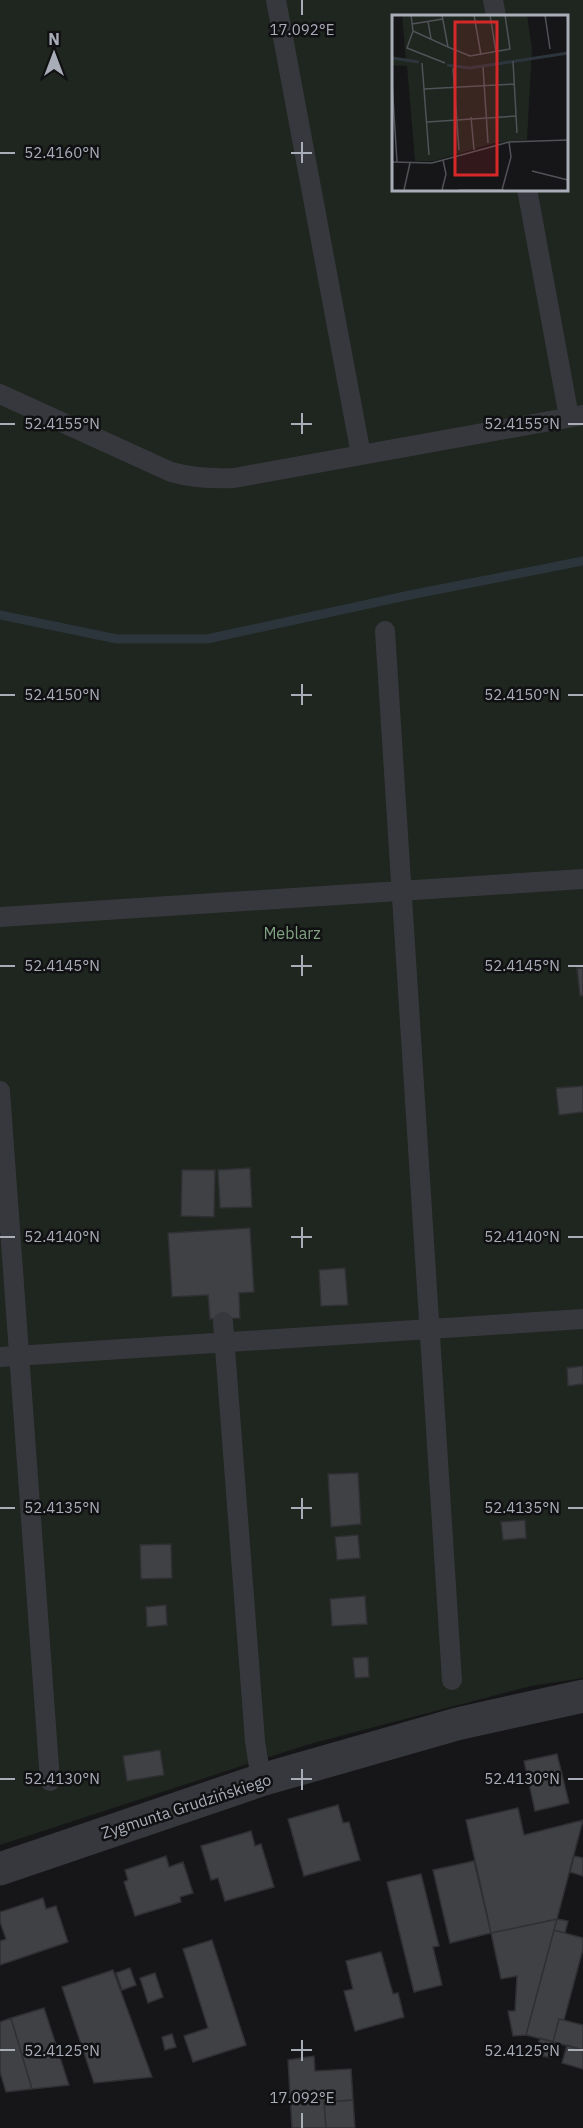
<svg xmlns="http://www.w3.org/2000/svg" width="583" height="2128" font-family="'IBM Plex Sans',sans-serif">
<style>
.green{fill:#1e261f;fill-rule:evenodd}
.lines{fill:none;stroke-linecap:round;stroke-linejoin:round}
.stream{stroke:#2c353c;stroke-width:9}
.building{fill:#404145;stroke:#303034;stroke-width:1.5}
.service{stroke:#37383d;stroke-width:20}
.tertiary{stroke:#37383d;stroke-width:33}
.ticks{fill:none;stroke:#a8adb8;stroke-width:2}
.labels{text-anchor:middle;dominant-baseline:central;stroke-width:5;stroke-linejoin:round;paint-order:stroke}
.park-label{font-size:16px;fill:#7fa381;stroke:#111113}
.street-label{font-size:16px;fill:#a8adb8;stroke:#111113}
.inset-river{fill:none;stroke:#2c353c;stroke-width:3}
.inset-road{fill:none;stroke:#505258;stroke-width:1.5}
.view{fill:#d62828;fill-opacity:0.15;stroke:#d62828;stroke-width:3}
.inset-edge{fill:none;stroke:#a8adb8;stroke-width:3}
.ticks-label{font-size:15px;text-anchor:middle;fill:#a8adb8;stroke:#111113;stroke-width:5;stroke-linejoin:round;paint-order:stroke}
</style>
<rect width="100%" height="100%" fill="#161618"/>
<path class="green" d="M 0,0 L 583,0 L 583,1678 L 531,1686 L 306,1745 L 0,1845 ZM 394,16 L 566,16 L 566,189 L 394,189 Z"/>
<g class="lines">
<path class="stream" d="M 0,615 L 117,639 L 207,639 L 410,595 L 583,561"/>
</g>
<path class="building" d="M 577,968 L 583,968 L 583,995 L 580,996 Z
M 583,1086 L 583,1112 L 559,1115 L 556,1088 Z
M 250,1168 L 252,1207 L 220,1208 L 218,1170 Z
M 182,1170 L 215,1170 L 214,1217 L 181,1216 Z
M 250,1228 L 254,1292 L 239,1293 L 240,1318 L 210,1319 L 208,1295 L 172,1297 L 168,1233 Z
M 345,1268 L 348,1305 L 321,1306 L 319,1270 Z
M 583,1366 L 583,1384 L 568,1386 L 567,1368 Z
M 358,1473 L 361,1524 L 331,1527 L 328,1474 Z
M 525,1520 L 526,1538 L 503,1540 L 501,1522 Z
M 358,1535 L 360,1558 L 337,1560 L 335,1537 Z
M 171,1544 L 172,1578 L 141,1579 L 140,1545 Z
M 365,1596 L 367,1624 L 332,1626 L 330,1599 Z
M 166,1605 L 167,1625 L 147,1627 L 146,1607 Z
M 368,1657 L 369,1677 L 355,1678 L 353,1658 Z
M 160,1750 L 164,1775 L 127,1781 L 123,1756 Z
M 557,1754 L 569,1803 L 535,1811 L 524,1761 Z
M 338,1805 L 343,1823 L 349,1822 L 360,1860 L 304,1876 L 288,1819 Z
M 518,1808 L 524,1835 L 583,1820 L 557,1919 L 491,1933 L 466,1820 Z
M 251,1831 L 255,1846 L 261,1844 L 274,1887 L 225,1901 L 218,1878 L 211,1880 L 201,1846 Z
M 166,1856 L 169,1867 L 183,1862 L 193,1893 L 180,1897 L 181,1902 L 135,1916 L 124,1882 L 128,1880 L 125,1870 Z
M 574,1856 L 583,1858 L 583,1876 L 570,1872 Z
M 474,1861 L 491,1933 L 450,1943 L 433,1870 Z
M 421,1874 L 439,1946 L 433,1947 L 442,1985 L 414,1992 L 387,1882 Z
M 43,1898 L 46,1909 L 56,1906 L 68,1942 L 0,1965 L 0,1941 L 6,1939 L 0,1922 L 0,1912 Z
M 557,1919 L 526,2035 L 513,2036 L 508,2011 L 515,2011 L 517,1976 L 501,1979 L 491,1933 Z
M 557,1919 L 568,1921 L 565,1933 L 554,1930 Z
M 554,1930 L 583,1938 L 583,1949 L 564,2020 L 559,2019 L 553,2042 L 526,2035 Z
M 212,1940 L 246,2045 L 193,2062 L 184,2036 L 208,2028 L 183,1949 Z
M 381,1952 L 393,1994 L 398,1993 L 404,2017 L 355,2031 L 344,1991 L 353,1989 L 346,1961 Z
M 130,1968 L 136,1985 L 122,1990 L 116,1973 Z
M 113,1970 L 152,2077 L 94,2083 L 62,1987 Z
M 155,1973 L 163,1997 L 148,2003 L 140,1978 Z
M 44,2008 L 69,2085 L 32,2089 L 11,2018 Z
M 11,2018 L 32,2089 L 6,2092 L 0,2072 L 0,2022 Z
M 559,2019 L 583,2025 L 583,2050 L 553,2042 Z
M 172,2034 L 176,2047 L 165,2050 L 162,2037 Z
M 540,2038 L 555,2042 L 551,2058 L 535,2054 Z
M 567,2045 L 583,2050 L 583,2069 L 562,2063 Z
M 314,2056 L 315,2071 L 351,2069 L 353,2100 L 324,2102 L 326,2128 L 292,2128 L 288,2060 Z
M 353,2100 L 355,2128 L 326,2128 L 324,2102 Z"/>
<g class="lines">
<path class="service" d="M 276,0 L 361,455
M 493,0 L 496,16
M 527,189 L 569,417
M 0,394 L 171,472 C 193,478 211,479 234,478 L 583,415
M 385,631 L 452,1680
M 0,917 L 583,879
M 0,1091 L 50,1781
M 223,1322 L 255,1741 L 261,1780
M 0,1357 L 583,1319"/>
<path class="tertiary" d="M 0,1869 L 261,1780 L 457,1724 L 583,1696"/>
</g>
<path class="ticks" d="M 302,0 L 302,15M 302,142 L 302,163M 0,153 L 15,153M 291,153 L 312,153M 302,413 L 302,434M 0,424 L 15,424M 291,424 L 312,424M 568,424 L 583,424M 302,684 L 302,705M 0,695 L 15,695M 291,695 L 312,695M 568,695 L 583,695M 302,955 L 302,976M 0,966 L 15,966M 291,966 L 312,966M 568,966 L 583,966M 302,1227 L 302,1248M 0,1237 L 15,1237M 291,1237 L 312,1237M 568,1237 L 583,1237M 302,1498 L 302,1519M 0,1508 L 15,1508M 291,1508 L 312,1508M 568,1508 L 583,1508M 302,1769 L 302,1790M 0,1779 L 15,1779M 291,1779 L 312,1779M 568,1779 L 583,1779M 302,2040 L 302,2061M 0,2050 L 15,2050M 291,2050 L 312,2050M 568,2050 L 583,2050M 302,2113 L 302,2128"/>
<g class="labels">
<g class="park-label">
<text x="292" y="933">Meblarz</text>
</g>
<g class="street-label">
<text transform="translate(186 1806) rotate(-18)">Zygmunta Grudzińskiego</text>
</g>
</g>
<g transform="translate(392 15)">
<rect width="176" height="176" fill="#161618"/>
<path d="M 10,0 L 135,0 L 140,34 L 135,125 L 102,128 L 42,146 L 23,146 L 15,51 L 0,50 L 0,43 L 14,46 Z" fill="#1e261f"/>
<path class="inset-river" d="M 0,43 L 27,47M 55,50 L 78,53 L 176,38"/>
<path class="inset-road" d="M 19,0 L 21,16 L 15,33 L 53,48M 82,0 L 89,40M 98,0 L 104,37M 153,0 L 158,34M 36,6 L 39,24M 20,9 L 51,4M 21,16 L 56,32 L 50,0M 56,32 L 78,41 L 118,34 L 113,0M 121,46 L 125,118M 30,48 L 37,140M 91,52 L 96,128M 61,53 L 67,135M 0,67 L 5,147M 32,74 L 122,69M 79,102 L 82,135M 35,107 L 124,101M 0,147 L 40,148 L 117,127 L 176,125M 140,156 L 176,165M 12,175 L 18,148M 50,175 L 54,159 L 51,145M 67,175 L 112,175M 110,175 L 119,142 L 117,127"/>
<path class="view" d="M 63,7 L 105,7 L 105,160 L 63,160 Z"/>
<rect width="176" height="176" class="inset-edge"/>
</g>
<g class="ticks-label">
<text x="302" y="35">17.092°E</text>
<text x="62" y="158">52.4160°N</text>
<text x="62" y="429">52.4155°N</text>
<text x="522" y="429">52.4155°N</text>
<text x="62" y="700">52.4150°N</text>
<text x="522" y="700">52.4150°N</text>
<text x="62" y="971">52.4145°N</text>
<text x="522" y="971">52.4145°N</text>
<text x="62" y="1242">52.4140°N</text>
<text x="522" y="1242">52.4140°N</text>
<text x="62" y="1513">52.4135°N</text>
<text x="522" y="1513">52.4135°N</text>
<text x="62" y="1784">52.4130°N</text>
<text x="522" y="1784">52.4130°N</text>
<text x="62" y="2056">52.4125°N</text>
<text x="522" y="2056">52.4125°N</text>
<text x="302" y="2103">17.092°E</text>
</g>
<g transform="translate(54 54)" stroke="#111113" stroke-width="4.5" paint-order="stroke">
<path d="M0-4.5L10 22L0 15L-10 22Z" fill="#a8adb8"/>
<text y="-9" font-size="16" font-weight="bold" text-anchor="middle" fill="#a8adb8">N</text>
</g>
</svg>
